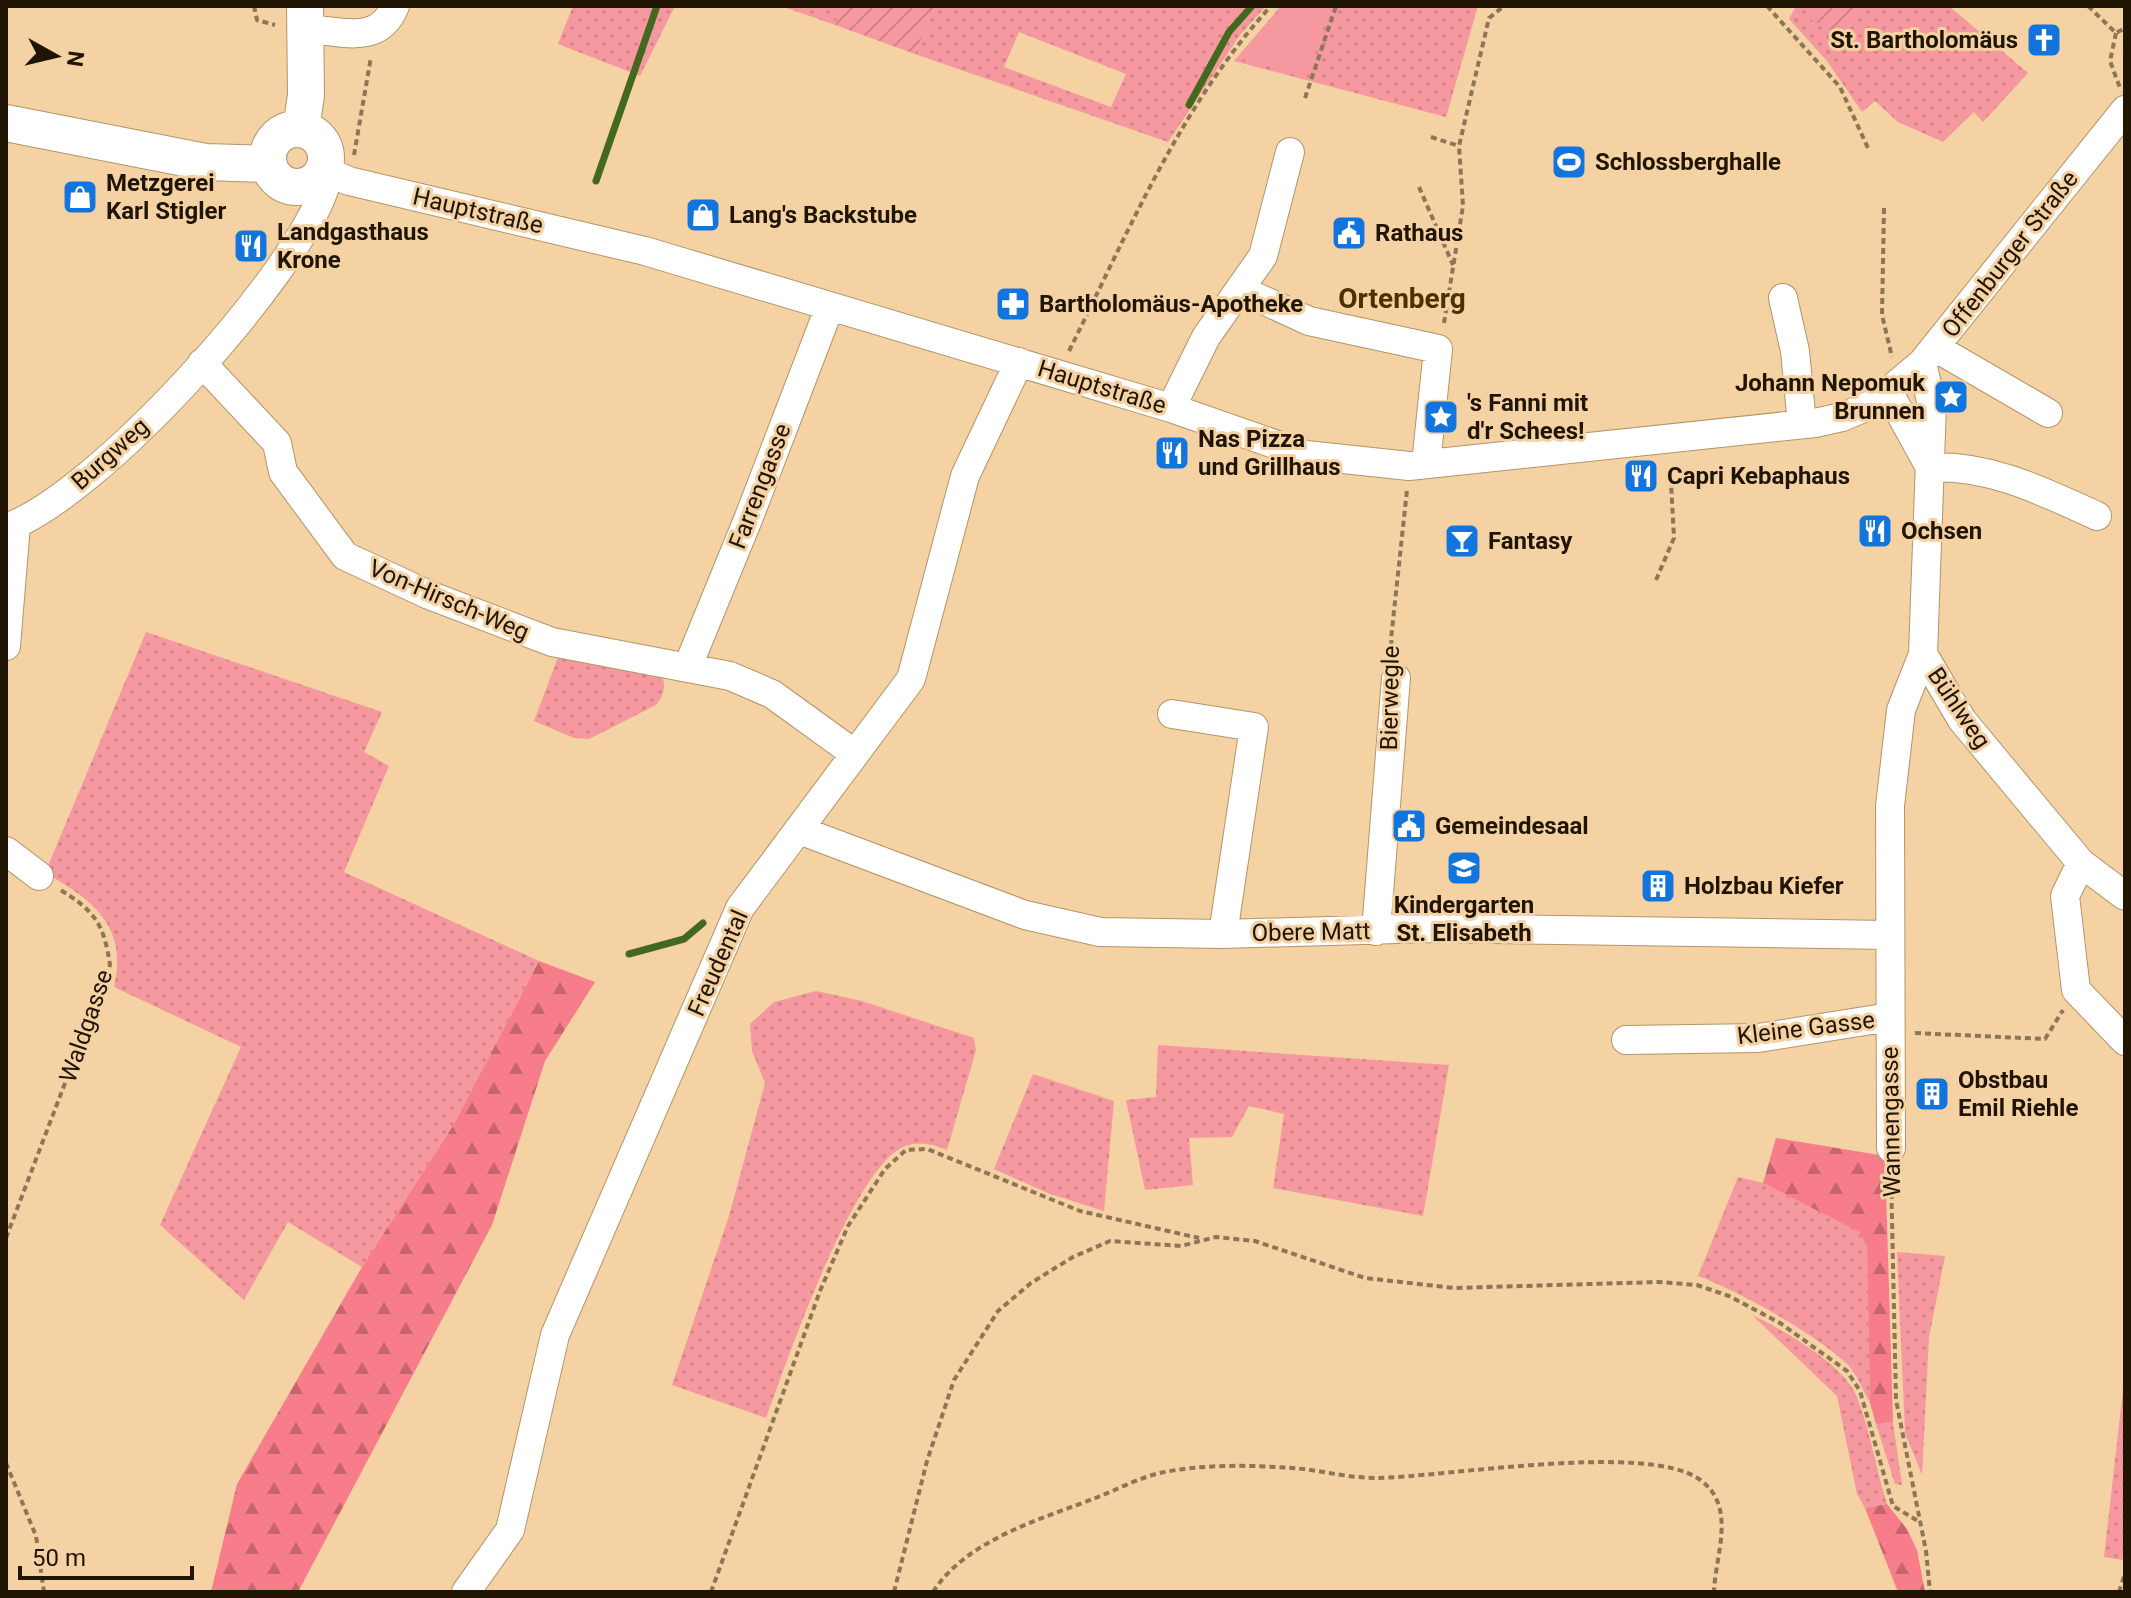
<svg xmlns="http://www.w3.org/2000/svg" width="2131" height="1598" font-family="Roboto,sans-serif">
<style>
.grass{fill:url(#grass-dots);fill-rule:evenodd}
.forest{fill:url(#forest-firs)}
.park{fill:#f6989f}
.garden{fill:url(#garden-furrows)}
.lines{fill:none;stroke-linecap:round;stroke-linejoin:round}
.stream{stroke:#43691d;stroke-width:7}
.minor-casing{stroke:#b59467;stroke-width:30}
.major-casing{stroke:#b59467;stroke-width:38}
.path{stroke:#8d7555;stroke-width:4;stroke-dasharray:6 4;stroke-linecap:butt}
.minor{stroke:#fff;stroke-width:28}
.major{stroke:#fff;stroke-width:36}
.labels{text-anchor:middle;dominant-baseline:central;stroke-width:6;stroke-linejoin:round;paint-order:stroke}
.poi-label{font-size:24px;font-weight:bold;fill:#201403;stroke:#f4d2a3;text-anchor:start}
.street-label{font-size:24px;fill:#201403;stroke:#f4d2a3}
.quarter-label{font-size:28px;font-weight:bold;fill:#4c3100;stroke:#f4d2a3}
</style>
<defs>
<pattern id="grass-dots" width="8" height="8" patternUnits="userSpaceOnUse" patternTransform="scale(2)"><rect width="8" height="8" fill="#f6989f"/><path d="M2 2h.1M6 6h.1" fill="none" stroke="#d38287" stroke-width="1.8" stroke-linecap="round"/></pattern>
<pattern id="forest-firs" width="22" height="20" patternUnits="userSpaceOnUse" patternTransform="scale(2)"><rect width="22" height="20" fill="#f67d89"/><path d="M5 1l3.5 6h-7zM16 11l3.5 6h-7z" fill="#c7656e"/></pattern>
<pattern id="garden-furrows" width="10" height="10" patternUnits="userSpaceOnUse" patternTransform="scale(2)"><rect width="10" height="10" fill="#f6989f"/><path d="M-1 1l2-2M0 10L10 0M9 11l2-2" fill="none" stroke="#d38287"/></pattern>
</defs>
<rect width="100%" height="100%" fill="#f4d2a3"/>
<path class="grass" d="M 573,6 L 675,6 L 640,76 L 558,44 Z
M 781,6 L 841,6 L 835,25 Z
M 936,6 L 1266,6 L 1240,35 L 1168,142 L 915,54 ZM 1019,32 L 1126,74 L 1111,107 L 1004,67 Z
M 1281,6 L 1478,6 L 1446,117 L 1234,61 Z
M 1796,6 L 1949,6 L 2028,73 L 1983,122 L 1974,112 L 1943,142 L 1898,122 L 1875,101 L 1862,112 L 1827,61 L 1789,19 Z
M 146,632 L 382,712 L 364,752 L 389,766 L 344,872 L 539,961 L 454,1124 L 362,1267 L 288,1222 L 244,1300 L 160,1225 L 241,1047 L 114,987 C 128,927 94,900 45,873 Z
M 558,657 L 662,675 C 666,687 664,695 656,705 L 589,739 L 574,738 L 534,721 Z
M 816,991 L 862,1001 L 974,1038 L 976,1050 L 947,1150 C 933,1144 920,1141 905,1146 C 853,1166 786,1364 766,1418 L 672,1385 L 729,1216 L 765,1083 L 752,1051 L 750,1024 L 774,1002 Z
M 1158,1045 L 1449,1065 L 1423,1216 L 1273,1188 L 1284,1114 L 1249,1106 L 1232,1137 L 1189,1138 L 1193,1185 L 1145,1190 L 1126,1100 L 1156,1097 Z
M 1033,1074 L 1114,1101 L 1104,1211 L 1050,1194 L 994,1169 Z
M 1738,1177 L 1763,1183 L 1859,1232 L 1867,1246 L 1870,1403 C 1863,1391 1857,1374 1848,1365 C 1816,1334 1739,1291 1698,1276 Z
M 1897,1252 L 1945,1256 L 1929,1337 L 1922,1475 L 1905,1433 Z
M 1752,1315 C 1782,1329 1845,1365 1857,1397 C 1870,1430 1876,1469 1887,1504 L 1865,1508 L 1857,1494 L 1837,1396 Z
M 2125,1372 L 2125,1548 L 2123,1560 L 2104,1557 Z
M 1893,1422 L 1902,1485 L 1895,1484 L 1876,1424 Z"/>
<path class="forest" d="M 539,961 L 595,982 L 545,1061 L 492,1225 L 298,1592 L 211,1592 L 237,1484 L 362,1267 L 454,1124 Z
M 1776,1138 L 1885,1156 L 1893,1422 L 1876,1424 L 1870,1403 L 1867,1246 L 1859,1232 L 1763,1183 Z
M 1887,1504 L 1907,1529 L 1917,1550 L 1925,1592 L 1898,1592 L 1865,1508 Z"/>
<path class="park" d="M 1290,6 L 1331,6 L 1307,77 L 1242,59 L 1269,22 Z"/>
<path class="garden" d="M 841,6 L 936,6 L 915,54 L 835,25 Z
M 1816,6 L 1864,6 L 1842,37 L 1810,19 Z"/>
<g class="lines">
<path class="stream" d="M 1189,105 L 1229,32 L 1252,6
M 596,181 L 657,6
M 629,954 L 684,939 L 703,923"/>
<defs>
<path id="minor" d="M 306,29 C 342,31 379,46 395,6
M 323,170 L 349,181 L 645,251 L 1171,408 L 1306,455 L 1409,466 L 1815,423 L 1842,417 L 1873,404 L 1922,363 L 2125,110
M 1241,290 L 1309,321 L 1438,349 L 1426,464
M 1783,298 L 1795,351 L 1802,424
M 1936,348 L 2048,413
M 202,363 L 277,443 L 283,472 L 345,556 L 429,595 L 552,642 L 730,676 L 772,694 L 855,754
M 1922,363 L 1932,405 L 1923,654 L 1962,720 L 2081,863 L 2125,896
M 1889,393 L 1927,462
M 1171,408 L 1206,337 L 1263,256 L 1290,152
M 1929,467 C 1991,465 2042,491 2097,516
M 6,528 C 97,496 295,278 325,187 L 320,175
M 6,646 L 16,525
M 688,666 L 749,517 L 830,306
M 1172,714 L 1254,727 L 1223,934
M 799,830 L 1025,915 L 1100,932 L 1223,934 L 1431,928 L 1888,935
M 6,851 L 39,876
M 2081,863 L 2065,896 L 2076,990 L 2125,1041
M 1376,931 L 1396,678
M 1626,1040 L 1758,1038 L 1890,1017
M 1891,1148 L 1890,806 L 1901,710 L 1923,654
M 466,1592 L 510,1530 L 555,1335 L 740,908 L 911,679 L 965,476 L 1019,362"/>
<path id="major" d="M 6,123 L 205,162 L 268,164
M268 158a29 29 0 1 1 58 0a29 29 0 1 1-58 0Z
M 301,129 L 306,95 L 305,6"/>
</defs>
<use href="#minor" class="minor-casing"/>
<use href="#major" class="major-casing"/>
<path class="path" d="M 254,6 L 257,20 L 275,25
M 1644,6 L 1647,6
M 1767,6 L 1840,87 L 1868,148
M 2088,6 L 2116,33 L 2125,28
M 2116,33 L 2110,61 L 2120,88
M 1305,98 L 1336,6
M 1431,137 L 1459,146
M 354,155 L 371,57
M 1419,187 L 1453,265
M 1884,208 L 1882,315 L 1892,357
M 1444,323 L 1463,206 L 1459,146 L 1489,18 L 1504,6
M 1069,351 C 1128,233 1181,104 1271,6
M 1656,580 L 1674,538 L 1670,464
M 1393,656 L 1391,639 L 1407,490
M 1915,1033 L 2045,1039 L 2063,1010
M 1891,1173 L 1896,1400 L 1926,1551 L 1930,1592
M 6,1238 L 110,965 C 104,924 95,911 59,889
M 6,1463 L 36,1536 L 44,1592
M 711,1592 L 820,1291 L 848,1226 L 885,1169 L 906,1150 L 927,1149 L 1080,1211 L 1199,1238
M 894,1592 L 927,1461 L 954,1380 L 998,1311 L 1031,1283 L 1073,1257 L 1110,1241 L 1181,1246 L 1216,1237 L 1255,1241 L 1365,1278 L 1454,1288 L 1659,1282 L 1697,1285 L 1729,1296 L 1780,1323 L 1847,1371 L 1860,1391 L 1893,1506 L 1918,1521
M 933,1592 C 967,1539 1042,1519 1098,1497 C 1118,1489 1139,1478 1160,1473 C 1201,1464 1250,1465 1292,1468 C 1320,1470 1348,1478 1376,1478 C 1446,1477 1646,1442 1699,1479 C 1738,1506 1715,1555 1714,1592
M 2119,1592 L 2125,1573"/>
<use href="#minor" class="minor"/>
<use href="#major" class="major"/>
</g>
<defs>
<symbol id="church-square" viewBox="-11 -11 22 22"><rect x="-9" y="-9" width="18" height="18" rx="4" fill="#1274dd" stroke="#f4d2a3"/><path d="M-1.2-6h2.4v3.5h3.3v2.4h-3.3V6h-2.4V-.1h-3.3v-2.4h3.3Z" fill="#fff"/></symbol>
<symbol id="stadium-square" viewBox="-11 -11 22 22"><rect x="-9" y="-9" width="18" height="18" rx="4" fill="#1274dd" stroke="#f4d2a3"/><path d="M0-5a6.5 5 0 1 0 0 10a6.5 5 0 1 0 0-10ZM-3.5-1.8h7v3.6h-7Z" fill="#fff"/></symbol>
<symbol id="shop-square" viewBox="-11 -11 22 22"><rect x="-9" y="-9" width="18" height="18" rx="4" fill="#1274dd" stroke="#f4d2a3"/><path d="M-5-2.5h2.3a2.7 3.5 0 0 1 5.4 0H5L5.5 6h-11ZM-1.5-2.5h3a1.5 2.3 0 0 0-3 0Z" fill="#fff"/></symbol>
<symbol id="civic-square" viewBox="-11 -11 22 22"><rect x="-9" y="-9" width="18" height="18" rx="4" fill="#1274dd" stroke="#f4d2a3"/><path d="M-.6-6.5H3V-4.5H.6V-3L4-1V1h2V6H-6V1h2V-1L-.6-3ZM-1.2 2.5V6h2.4V2.5Z" fill="#fff"/></symbol>
<symbol id="restaurant-square" viewBox="-11 -11 22 22"><rect x="-9" y="-9" width="18" height="18" rx="4" fill="#1274dd" stroke="#f4d2a3"/><path d="M-5-6h1v4h1v-4h1v4h1v-4h1v5L-1.5 .5V6h-2V.5L-5-1ZM5-6V6H3V1.5H1.5Q1.5-4 5-6Z" fill="#fff"/></symbol>
<symbol id="pharmacy-square" viewBox="-11 -11 22 22"><rect x="-9" y="-9" width="18" height="18" rx="4" fill="#1274dd" stroke="#f4d2a3"/><path d="M-2-6h4v4h4v4h-4v4h-4v-4h-4v-4h4Z" fill="#fff"/></symbol>
<symbol id="sight-square" viewBox="-11 -11 22 22"><rect x="-9" y="-9" width="18" height="18" rx="4" fill="#1274dd" stroke="#f4d2a3"/><path d="M0-6L1.8-2.2L6-1.7L2.9 1.2L3.7 5.4L0 3.3L-3.7 5.4L-2.9 1.2L-6-1.7L-1.8-2.2Z" fill="#fff"/></symbol>
<symbol id="bar-square" viewBox="-11 -11 22 22"><rect x="-9" y="-9" width="18" height="18" rx="4" fill="#1274dd" stroke="#f4d2a3"/><path d="M-6-5H6L.8 .8V4.5H3.5V6h-7V4.5H-.8V.8Z" fill="#fff"/></symbol>
<symbol id="school-square" viewBox="-11 -11 22 22"><rect x="-9" y="-9" width="18" height="18" rx="4" fill="#1274dd" stroke="#f4d2a3"/><path d="M0-5L7-2L0 1L-7-2ZM-4 1L0 2.5L4 1V4Q0 6-4 4Z" fill="#fff"/></symbol>
<symbol id="building-square" viewBox="-11 -11 22 22"><rect x="-9" y="-9" width="18" height="18" rx="4" fill="#1274dd" stroke="#f4d2a3"/><path d="M-4-6H4V6H1V3H-1V6H-4ZM-2.5-4.3h1.7v1.8h-1.7ZM.8-4.3h1.7v1.8H.8ZM-2.5-1h1.7V.8h-1.7ZM.8-1h1.7V.8H.8Z" fill="#fff"/></symbol>
</defs>
<g fill-rule="evenodd">
<use href="#church-square" x="2024" y="20" width="40" height="40"/>
<use href="#stadium-square" x="1549" y="142" width="40" height="40"/>
<use href="#shop-square" x="60" y="177" width="40" height="40"/>
<use href="#shop-square" x="683" y="195" width="40" height="40"/>
<use href="#civic-square" x="1329" y="213" width="40" height="40"/>
<use href="#restaurant-square" x="231" y="226" width="40" height="40"/>
<use href="#pharmacy-square" x="993" y="284" width="40" height="40"/>
<use href="#sight-square" x="1931" y="377" width="40" height="40"/>
<use href="#sight-square" x="1421" y="397" width="40" height="40"/>
<use href="#restaurant-square" x="1152" y="433" width="40" height="40"/>
<use href="#restaurant-square" x="1621" y="456" width="40" height="40"/>
<use href="#restaurant-square" x="1855" y="511" width="40" height="40"/>
<use href="#bar-square" x="1442" y="521" width="40" height="40"/>
<use href="#civic-square" x="1389" y="806" width="40" height="40"/>
<use href="#school-square" x="1444" y="848" width="40" height="40"/>
<use href="#building-square" x="1638" y="866" width="40" height="40"/>
<use href="#building-square" x="1912" y="1074" width="40" height="40"/>
</g>
<g class="labels">
<g class="poi-label">
<text x="2018" y="40" text-anchor="end">St. Bartholomäus</text>
<text x="1595" y="162">Schlossberghalle</text>
<text x="106" y="183">Metzgerei<tspan x="106" dy="28">Karl Stigler</tspan></text>
<text x="729" y="215">Lang's Backstube</text>
<text x="277" y="232">Landgasthaus<tspan x="277" dy="28">Krone</tspan></text>
<text x="1375" y="233">Rathaus</text>
<text x="1039" y="304">Bartholomäus-Apotheke</text>
<text x="1925" y="383" text-anchor="end">Johann Nepomuk<tspan x="1925" dy="28">Brunnen</tspan></text>
<text x="1467" y="403">'s Fanni mit<tspan x="1467" dy="28">d'r Schees!</tspan></text>
<text x="1198" y="439">Nas Pizza<tspan x="1198" dy="28">und Grillhaus</tspan></text>
<text x="1667" y="476">Capri Kebaphaus</text>
<text x="1901" y="531">Ochsen</text>
<text x="1488" y="541">Fantasy</text>
<text x="1435" y="826">Gemeindesaal</text>
<text x="1684" y="886">Holzbau Kiefer</text>
<text x="1464" y="905" text-anchor="middle">Kindergarten<tspan x="1464" dy="28">St. Elisabeth</tspan></text>
<text x="1958" y="1080">Obstbau<tspan x="1958" dy="28">Emil Riehle</tspan></text>
</g>
<g class="street-label">
<text transform="translate(478 211) rotate(13)">Hauptstraße</text>
<text transform="translate(2010 254) rotate(-52)">Offenburger Straße</text>
<text transform="translate(1102 387) rotate(17)">Hauptstraße</text>
<text transform="translate(110 454) rotate(-42)">Burgweg</text>
<text transform="translate(760 486) rotate(-69)">Farrengasse</text>
<text transform="translate(449 600) rotate(23)">Von-Hirsch-Weg</text>
<text transform="translate(1390 698) rotate(-89)">Bierwegle</text>
<text transform="translate(1959 708) rotate(56)">Bühlweg</text>
<text transform="translate(1311 932) rotate(-1)">Obere Matt</text>
<text transform="translate(718 963) rotate(-66)">Freudental</text>
<text transform="translate(86 1026) rotate(-71)">Waldgasse</text>
<text transform="translate(1806 1028) rotate(-7)">Kleine Gasse</text>
<text transform="translate(1891 1122) rotate(-91)">Wannengasse</text>
</g>
<g class="quarter-label">
<text x="1402" y="298">Ortenberg</text>
</g>
</g>
<rect width="2131" height="1598" fill="none" stroke="#201403" stroke-width="16"/>
<g transform="translate(56 56) rotate(98)" stroke="#f4d2a3" stroke-width="6" paint-order="stroke">
<path d="M0-6L14 30L0 20L-14 30Z" fill="#201403"/>
<text y="-12" font-size="22" font-weight="bold" text-anchor="middle" fill="#201403">N</text>
</g>
<path d="M20 1566v12h172v-12" fill="none" stroke="#201403" stroke-width="4"/>
<text x="32" y="1566" font-size="24" fill="#201403" stroke="#f4d2a3" stroke-width="6" paint-order="stroke">50 m</text>
</svg>
